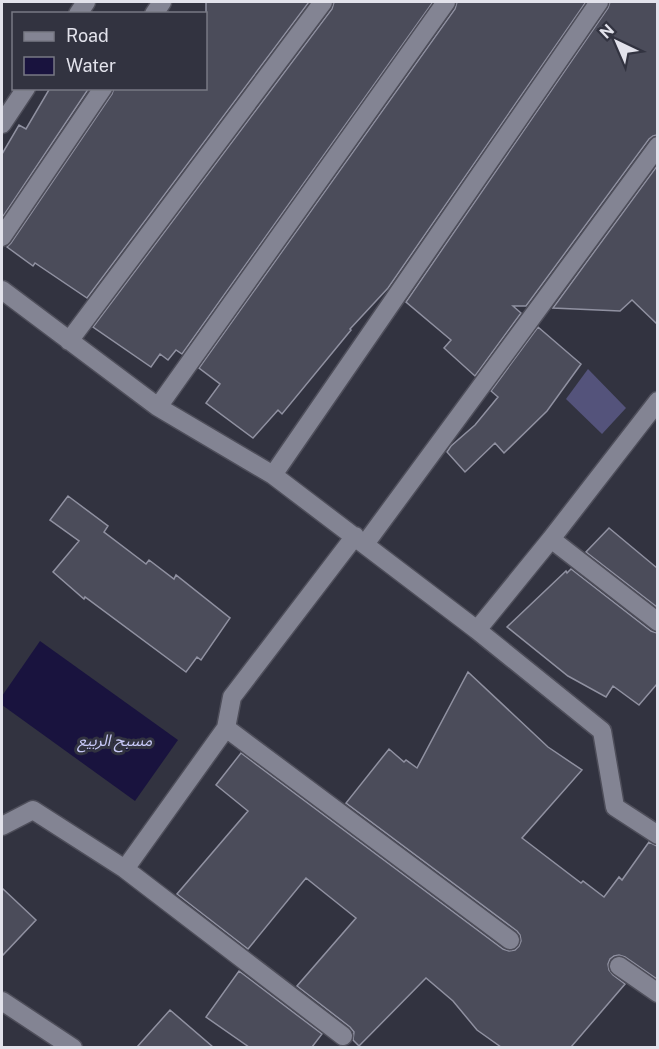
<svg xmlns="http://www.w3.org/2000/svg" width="659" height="1049" font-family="'Public Sans','Noto Sans Arabic',sans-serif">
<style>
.green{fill:#54537b}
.water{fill:#19133e}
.building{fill:#4b4c5a;stroke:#9091a1;stroke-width:1.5}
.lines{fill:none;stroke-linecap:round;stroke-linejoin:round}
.minor-casing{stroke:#4e4e5a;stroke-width:21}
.minor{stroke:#838493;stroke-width:18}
.labels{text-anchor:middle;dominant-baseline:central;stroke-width:6;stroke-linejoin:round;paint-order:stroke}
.water-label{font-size:16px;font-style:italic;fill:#c7c8f6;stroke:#323340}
</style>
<rect width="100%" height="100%" fill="#323340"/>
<path class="green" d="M 588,369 L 626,408 L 602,434 L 566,399 Z"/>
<path class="water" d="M 40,641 L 178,740 L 135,801 L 2,705 L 2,696 Z"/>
<path class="building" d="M 206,2 L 309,2 L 87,298 L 35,263 L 33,266 L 7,247 L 11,243 L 112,94 L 114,88 L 206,88 Z
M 334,2 L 433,2 L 182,354 L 176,350 L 168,360 L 160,354 L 151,367 L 93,327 L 332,9 Z
M 457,2 L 586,2 L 388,288 L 350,329 L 351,330 L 282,414 L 278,410 L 253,438 L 206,403 L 220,384 L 199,368 L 455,9 Z
M 610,2 L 657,2 L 657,135 L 653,136 L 649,139 L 526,306 L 513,306 L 521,313 L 475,376 L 444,348 L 451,340 L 406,302 L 608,8 Z
M 50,88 L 89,88 L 2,218 L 2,154 L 19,125 L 26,129 Z
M 657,166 L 657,324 L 632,300 L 620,311 L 553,308 Z
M 538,327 L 581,364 L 547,411 L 504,453 L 495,443 L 465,472 L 447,452 L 451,446 L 475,425 L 498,397 L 491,391 Z
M 68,496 L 108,526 L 104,532 L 146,564 L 149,560 L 174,579 L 176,575 L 230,618 L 201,660 L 197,657 L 186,672 L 85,597 L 84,599 L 53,572 L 79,541 L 50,520 Z
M 609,528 L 657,568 L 657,607 L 586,552 Z
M 571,569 L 651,631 L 657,633 L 657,684 L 639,705 L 613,686 L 606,697 L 568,676 L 507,627 L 566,571 L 567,573 Z
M 468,672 L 548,747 L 582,770 L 522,838 L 581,883 L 583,881 L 604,897 L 619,877 L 622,880 L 649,842 L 657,846 L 657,979 L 625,957 L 619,955 L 614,956 L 610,959 L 608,964 L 609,970 L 613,975 L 625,984 L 571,1047 L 501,1047 L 477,1030 L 453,1001 L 426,978 L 359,1046 L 353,1040 L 354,1032 L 350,1027 L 297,986 L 356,918 L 306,878 L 248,949 L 177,894 L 248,811 L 216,785 L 241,753 L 503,949 L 509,951 L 515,950 L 519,946 L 521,941 L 520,935 L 517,931 L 346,803 L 389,749 L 404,762 L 406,760 L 417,768 Z
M 2,888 L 36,920 L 2,956 Z
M 239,971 L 322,1034 L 312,1047 L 249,1047 L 206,1017 Z
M 170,1010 L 213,1047 L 137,1047 Z"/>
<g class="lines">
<defs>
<path id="minor" d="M 78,14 L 86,2
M 154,14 L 162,2
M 2,124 L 26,88
M 2,237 L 103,88
M 2,290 L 158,407 L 273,475 L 477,630 L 602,731 L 615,807 L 658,835
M 69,341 L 323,2
M 158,407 L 446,2
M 273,475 L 599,2
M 551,539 L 658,622
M 365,544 L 658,146
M 477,630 L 551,539 L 658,401
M 226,728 L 510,940
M 2,826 L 33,810 L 125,869 L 343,1036
M 125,869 L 226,728 L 232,697 L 355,536
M 619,966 L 658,993
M 2,1001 L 73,1048"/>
</defs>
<use href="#minor" class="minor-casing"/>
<use href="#minor" class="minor"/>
</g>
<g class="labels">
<g class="water-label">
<text x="115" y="740">مسبح الربيع</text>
</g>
</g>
<rect width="659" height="1049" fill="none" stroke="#e2e2eb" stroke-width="6"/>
<rect x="12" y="12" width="195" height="78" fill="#323340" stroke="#787984" stroke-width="1.5"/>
<rect x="24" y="32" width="30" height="9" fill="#838493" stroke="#787984" stroke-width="1.5"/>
<text x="66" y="42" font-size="18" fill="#e2e2eb">Road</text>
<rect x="24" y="57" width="30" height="18" fill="#19133e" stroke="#787984" stroke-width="1.5"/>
<text x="66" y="72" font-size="18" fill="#e2e2eb">Water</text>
<g transform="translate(617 42) rotate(316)" stroke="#323340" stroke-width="4.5" paint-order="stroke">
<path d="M0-4.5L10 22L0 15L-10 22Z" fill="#e2e2eb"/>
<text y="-9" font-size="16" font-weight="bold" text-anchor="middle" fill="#e2e2eb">N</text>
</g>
</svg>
